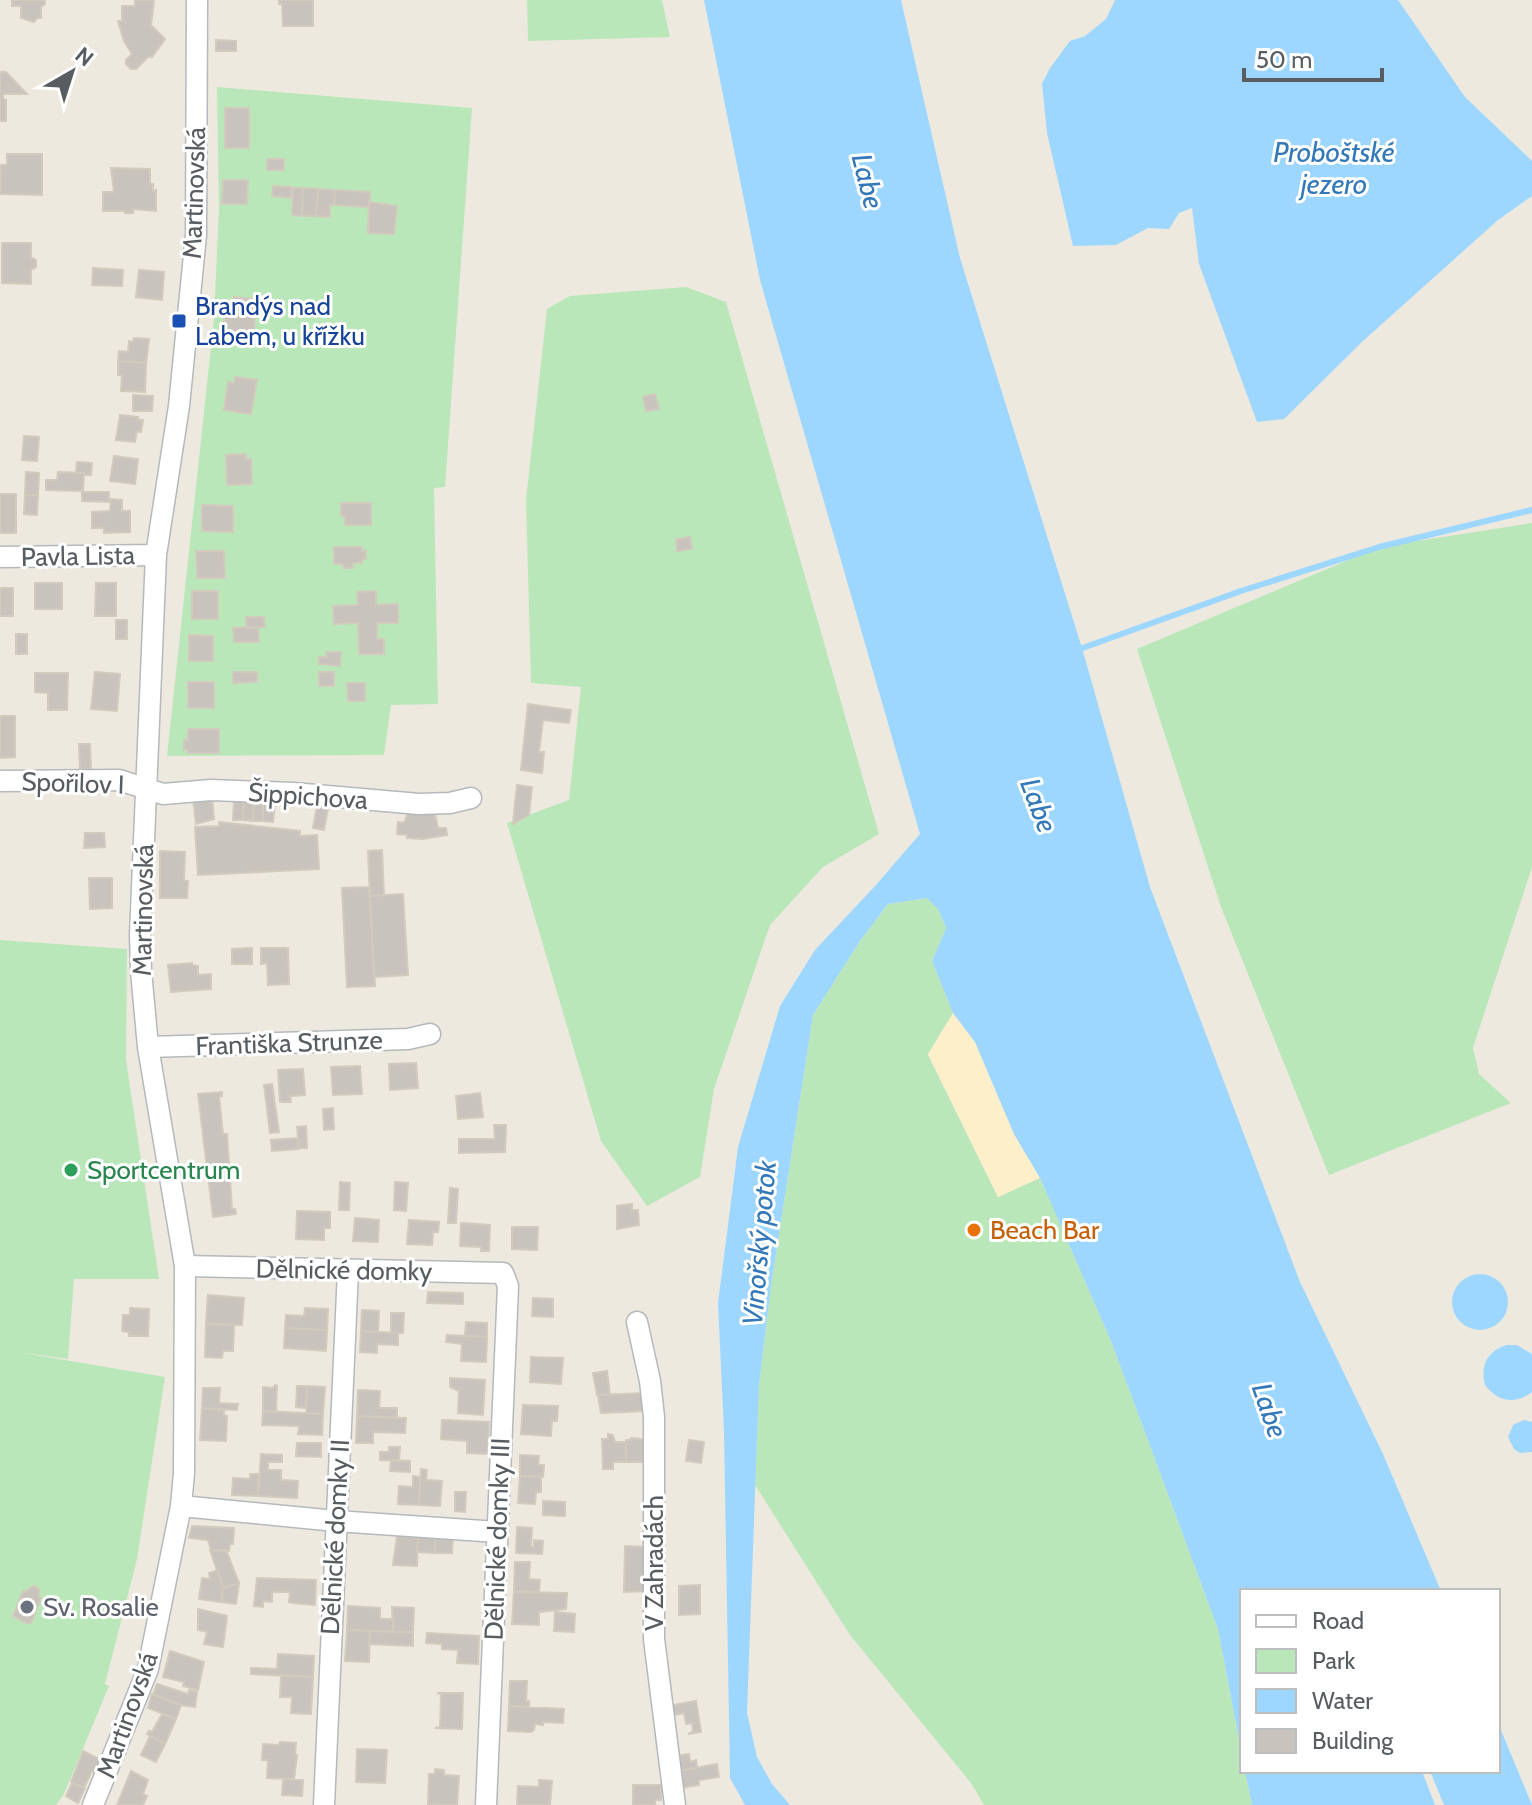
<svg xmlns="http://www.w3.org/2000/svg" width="1532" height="1805" font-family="Cabin,sans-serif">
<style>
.green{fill:#bae7b9}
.sand{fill:#fdefca}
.water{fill:#9dd7ff}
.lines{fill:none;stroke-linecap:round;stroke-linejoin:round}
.stream{stroke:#9dd7ff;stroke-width:6}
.building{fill:#c8c3bc;stroke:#d2cabd;stroke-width:2}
.minor-casing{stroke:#b5b8bd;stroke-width:23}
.minor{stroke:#fff;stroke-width:20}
.transit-dot{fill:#1a4fb4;stroke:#fff;stroke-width:3}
.leisure-dot{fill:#2e9e5b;stroke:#fff;stroke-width:3}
.food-dot{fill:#e8710a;stroke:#fff;stroke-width:3}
.worship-dot{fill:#6b7280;stroke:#fff;stroke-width:3}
.labels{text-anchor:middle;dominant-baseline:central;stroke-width:6;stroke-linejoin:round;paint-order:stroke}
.street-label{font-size:26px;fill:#585d62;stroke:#fff}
.transit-label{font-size:26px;fill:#164399;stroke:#fff;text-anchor:start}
.leisure-label{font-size:26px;fill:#27864d;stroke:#fff;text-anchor:start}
.food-label{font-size:26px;fill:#c56008;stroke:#fff;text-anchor:start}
.worship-label{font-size:26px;fill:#5b616d;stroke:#fff;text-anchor:start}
.water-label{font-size:28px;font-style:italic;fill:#3378b8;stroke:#fff}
</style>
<rect width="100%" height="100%" fill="#ede9df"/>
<path class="green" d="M 527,0 L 662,0 L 670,37 L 528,41 Z
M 217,87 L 472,108 L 445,487 L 434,488 L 438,704 L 391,705 L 384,755 L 167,756 L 214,319 L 219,208 Z
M 686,287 L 726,302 L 879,834 L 823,867 L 770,925 L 714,1089 L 700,1177 L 647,1206 L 601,1141 L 507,823 L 569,800 L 581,687 L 531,683 L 526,500 L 547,309 L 570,296 Z
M 1532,523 L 1532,867 L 1473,1048 L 1479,1074 L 1511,1103 L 1329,1175 L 1221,907 L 1137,649 L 1379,547 Z
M 927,898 L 938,909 L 946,928 L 932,961 L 953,1013 L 928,1055 L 998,1197 L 1040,1178 L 1111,1341 L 1218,1629 L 1242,1755 L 1242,1771 L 1245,1771 L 1252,1805 L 984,1805 L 971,1783 L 850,1635 L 755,1485 L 759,1385 L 771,1286 L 813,1015 L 860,941 L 888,904 Z
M 0,940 L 127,949 L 126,1060 L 159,1279 L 74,1279 L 68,1359 L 18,1352 L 165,1377 L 137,1559 L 105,1684 L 109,1686 L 64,1794 L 56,1805 L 0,1805 Z"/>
<path class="sand" d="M 953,1013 L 975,1042 L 1014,1134 L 1040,1178 L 998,1197 L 928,1054 Z"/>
<path class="water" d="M 704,0 L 901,0 L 960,258 L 1082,648 L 1150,887 L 1300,1282 L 1383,1454 L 1441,1591 L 1242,1591 L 1242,1755 L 1218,1629 L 1111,1341 L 1040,1178 L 1014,1134 L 975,1042 L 953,1013 L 932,961 L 946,928 L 938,909 L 927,898 L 888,904 L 860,941 L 813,1015 L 771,1286 L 759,1385 L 747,1713 L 757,1757 L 772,1784 L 790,1805 L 745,1805 L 730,1778 L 724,1432 L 718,1303 L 738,1147 L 780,1006 L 815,950 L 875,886 L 920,834 L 760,280 Z
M 1115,0 L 1398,0 L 1465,97 L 1532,161 L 1532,196 L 1498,220 L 1363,341 L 1284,419 L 1257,422 L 1199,264 L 1192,208 L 1179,213 L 1169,229 L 1148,228 L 1116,245 L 1073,246 L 1047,133 L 1042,84 L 1050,68 L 1070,41 L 1085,36 L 1106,19 Z
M1452 1302a28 28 0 1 1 56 0a28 28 0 1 1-56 0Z
M 1506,1345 L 1517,1345 L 1532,1354 L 1532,1392 C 1515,1405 1498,1402 1485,1385 C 1480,1365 1487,1352 1506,1345 Z
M 1524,1420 L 1532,1422 L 1532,1452 L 1520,1453 L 1514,1449 L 1508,1437 L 1513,1425 Z
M 1498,1723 L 1532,1805 L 1444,1805 L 1430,1771 L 1498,1771 Z
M 1245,1771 L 1422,1771 L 1435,1805 L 1252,1805 Z"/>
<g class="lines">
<path class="stream" d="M 1077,650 L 1241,591 L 1379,547 L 1532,510"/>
</g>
<path class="building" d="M 12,0 L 45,0 L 45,4 L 41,7 L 41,18 L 37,18 L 34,22 L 21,18 L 21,6 L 12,6 Z
M 135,0 L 154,0 L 151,25 L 165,39 L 152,57 L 148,57 L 136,69 L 131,69 L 126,64 L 126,60 L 132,54 L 124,41 L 118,21 L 122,21 L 122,6 L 135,6 Z
M 279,0 L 313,0 L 313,26 L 283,26 L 282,4 L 279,4 Z
M 216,40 L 236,41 L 236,51 L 216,51 Z
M 0,72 L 6,72 L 27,94 L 3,94 L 3,99 L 6,100 L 6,121 L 0,121 Z
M 225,108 L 249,108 L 249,148 L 225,148 Z
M 7,154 L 42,154 L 42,195 L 0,194 L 1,165 L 7,165 Z
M 267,159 L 284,159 L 284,170 L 267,170 Z
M 111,168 L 150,169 L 150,184 L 153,184 L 153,191 L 156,190 L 156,211 L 133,209 L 133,213 L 125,213 L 125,211 L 103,211 L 103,192 L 114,192 Z
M 223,180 L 248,180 L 247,204 L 222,204 Z
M 273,186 L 291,187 L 291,198 L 272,196 Z
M 293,188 L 303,188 L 302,216 L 292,215 Z
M 303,188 L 318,189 L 316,216 L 302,216 Z
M 318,189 L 335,190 L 334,205 L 330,205 L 330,217 L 316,216 Z
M 335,190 L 370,192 L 369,207 L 334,205 Z
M 369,202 L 397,206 L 394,234 L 368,233 Z
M 2,243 L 31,243 L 31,257 L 36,260 L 36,267 L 31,270 L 31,284 L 2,283 Z
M 93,268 L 123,270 L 122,286 L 92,285 Z
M 139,270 L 164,272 L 162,300 L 136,297 Z
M 234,297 L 256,299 L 254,334 L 223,331 L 226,302 L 234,303 Z
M 134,338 L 149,339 L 146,363 L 118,361 L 119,351 L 128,352 L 129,341 L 133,342 Z
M 118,361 L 146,363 L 145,392 L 121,391 L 122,375 L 118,375 Z
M 235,377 L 257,380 L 251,414 L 224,410 L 228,382 L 234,383 Z
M 655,394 L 659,409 L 646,411 L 643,397 Z
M 133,395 L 153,396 L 152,411 L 133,411 Z
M 120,415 L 138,417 L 138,420 L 143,420 L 141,432 L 137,431 L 135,442 L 116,440 Z
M 24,436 L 39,437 L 37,461 L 22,460 Z
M 246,454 L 246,459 L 251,459 L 252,484 L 227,485 L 226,455 Z
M 114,456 L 138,459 L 135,484 L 110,481 Z
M 77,462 L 92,463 L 91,475 L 76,473 Z
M 26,472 L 39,473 L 38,495 L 25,495 Z
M 58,472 L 84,473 L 83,491 L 46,490 L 46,480 L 57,480 Z
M 82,492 L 109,492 L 109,502 L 82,501 Z
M 0,494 L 16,494 L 16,533 L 0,533 Z
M 25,495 L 38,495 L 37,515 L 24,514 Z
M 111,499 L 122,500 L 122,511 L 130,511 L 130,532 L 104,533 L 104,528 L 92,528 L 92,512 L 110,511 Z
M 341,503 L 371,503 L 371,525 L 345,525 L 345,516 L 341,516 Z
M 202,505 L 233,506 L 233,532 L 202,531 Z
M 690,537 L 692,549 L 677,551 L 676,539 Z
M 334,547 L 362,547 L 362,551 L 366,550 L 366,559 L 362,559 L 362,563 L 353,563 L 353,568 L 343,568 L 343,564 L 334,564 Z
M 196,551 L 224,551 L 225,578 L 197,578 Z
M 35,583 L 62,583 L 62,609 L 35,609 Z
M 96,583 L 116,583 L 116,616 L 95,616 Z
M 0,588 L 13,588 L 13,616 L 0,616 Z
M 192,591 L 218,591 L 218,619 L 192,619 Z
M 376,591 L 376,605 L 398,604 L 398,623 L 377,623 L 377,639 L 384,639 L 384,654 L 359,654 L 358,623 L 334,624 L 333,606 L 358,605 L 357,592 Z
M 246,617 L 264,617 L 265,627 L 247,628 Z
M 116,620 L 127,620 L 127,639 L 116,639 Z
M 258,627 L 259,642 L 234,642 L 233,628 Z
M 16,634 L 27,634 L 27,654 L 16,654 Z
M 189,635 L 213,636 L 213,661 L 189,661 Z
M 326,652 L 341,652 L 340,666 L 319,664 L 319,657 L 327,657 Z
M 95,672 L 120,674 L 117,711 L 91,709 Z
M 233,672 L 257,672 L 257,682 L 233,683 Z
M 319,672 L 334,672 L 334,686 L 319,686 Z
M 35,673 L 68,673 L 67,710 L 48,710 L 48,693 L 35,692 Z
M 188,682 L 214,682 L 214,708 L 188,708 Z
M 347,683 L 365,683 L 365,701 L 348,701 Z
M 528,704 L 571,710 L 569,723 L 543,720 L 539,752 L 544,752 L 542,773 L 521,770 Z
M 0,716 L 15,716 L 15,757 L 0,758 Z
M 188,729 L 219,729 L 219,753 L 188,753 L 188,750 L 184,750 L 184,740 L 188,740 Z
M 79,744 L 90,744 L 91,769 L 80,769 Z
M 517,785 L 532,787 L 529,815 L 513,824 Z
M 212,797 L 214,819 L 196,824 L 193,799 Z
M 234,801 L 244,802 L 243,820 L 233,820 Z
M 318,801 L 329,803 L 324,830 L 313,828 Z
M 244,802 L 254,803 L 253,821 L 243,820 Z
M 254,803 L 263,803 L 263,821 L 253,821 Z
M 263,803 L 275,804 L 273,822 L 263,821 Z
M 408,813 L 435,814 L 438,828 L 446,828 L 447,835 L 423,839 L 407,838 L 407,835 L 397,834 L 398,822 L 404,823 Z
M 219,822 L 300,831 L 300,836 L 317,835 L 319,869 L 198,875 L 195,827 L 219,826 Z
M 85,833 L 104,833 L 105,847 L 84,848 Z
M 382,850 L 384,895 L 370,896 L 368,851 Z
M 160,851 L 185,852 L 184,881 L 188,881 L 187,898 L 160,898 Z
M 89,878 L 112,878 L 112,908 L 90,909 Z
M 369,887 L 375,986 L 347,987 L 342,888 Z
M 403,894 L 408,975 L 374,977 L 370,896 Z
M 252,948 L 252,964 L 232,964 L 232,949 Z
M 261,948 L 288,948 L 289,984 L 268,985 L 267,963 L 261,964 Z
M 192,963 L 192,965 L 198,966 L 198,975 L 211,974 L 211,989 L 171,992 L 168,965 Z
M 416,1063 L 418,1088 L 390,1090 L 389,1064 Z
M 360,1066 L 362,1094 L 333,1095 L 331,1067 Z
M 303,1069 L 305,1095 L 290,1096 L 291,1102 L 280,1102 L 278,1070 Z
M 272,1084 L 279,1132 L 270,1133 L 264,1085 Z
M 222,1092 L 222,1096 L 219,1097 L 223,1134 L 227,1134 L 232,1209 L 235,1209 L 236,1214 L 213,1217 L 198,1094 Z
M 480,1093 L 483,1117 L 458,1119 L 456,1096 Z
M 333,1108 L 334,1129 L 324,1130 L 323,1109 Z
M 494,1125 L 506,1125 L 505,1152 L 459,1153 L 459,1139 L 495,1139 Z
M 306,1126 L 307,1148 L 299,1148 L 297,1127 Z
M 298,1138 L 299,1149 L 272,1151 L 271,1140 Z
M 340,1182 L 350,1183 L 349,1210 L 339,1210 Z
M 395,1182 L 408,1183 L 406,1211 L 394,1210 Z
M 450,1188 L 458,1189 L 456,1223 L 448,1223 Z
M 632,1204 L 632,1210 L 638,1210 L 639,1225 L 617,1229 L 617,1206 Z
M 297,1211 L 330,1212 L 330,1228 L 324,1228 L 324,1240 L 296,1239 Z
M 355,1218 L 379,1220 L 378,1242 L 353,1241 Z
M 409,1220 L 439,1222 L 438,1232 L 433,1232 L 432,1245 L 407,1244 Z
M 461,1223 L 490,1225 L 489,1251 L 481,1251 L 481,1247 L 460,1246 Z
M 512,1227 L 538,1227 L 537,1250 L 512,1249 Z
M 428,1292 L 463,1293 L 463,1304 L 427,1303 Z
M 208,1295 L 244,1298 L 242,1325 L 206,1324 Z
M 533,1298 L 553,1299 L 553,1317 L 532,1316 Z
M 130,1308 L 149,1309 L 148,1336 L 129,1336 L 129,1332 L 122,1331 L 123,1315 L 130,1315 Z
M 305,1308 L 328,1309 L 327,1330 L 285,1328 L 286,1315 L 304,1316 Z
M 362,1310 L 379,1311 L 378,1332 L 361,1331 Z
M 391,1313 L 404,1313 L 403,1333 L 391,1333 Z
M 466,1322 L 487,1323 L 487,1337 L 465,1336 Z
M 206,1324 L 234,1325 L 233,1351 L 223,1351 L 222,1358 L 205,1357 Z
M 285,1328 L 327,1330 L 326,1351 L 284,1348 Z
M 361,1331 L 398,1333 L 398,1345 L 377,1344 L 377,1353 L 360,1352 Z
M 447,1335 L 487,1337 L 486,1362 L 461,1361 L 462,1344 L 446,1342 Z
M 531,1357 L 563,1358 L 561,1384 L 530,1382 Z
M 607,1371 L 610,1395 L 597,1395 L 593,1373 Z
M 450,1378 L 485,1380 L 483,1415 L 458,1413 L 459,1391 L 450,1387 Z
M 275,1385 L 277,1386 L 276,1412 L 263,1411 L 263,1387 L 273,1388 Z
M 297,1386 L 307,1386 L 306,1408 L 296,1407 Z
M 307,1386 L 325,1387 L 323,1414 L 306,1414 Z
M 203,1388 L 220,1388 L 219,1403 L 238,1404 L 237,1410 L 202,1408 Z
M 358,1390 L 380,1391 L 379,1408 L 397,1408 L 397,1418 L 357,1416 Z
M 645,1393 L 648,1411 L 601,1413 L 598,1395 Z
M 523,1405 L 558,1406 L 557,1421 L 552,1421 L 551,1436 L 521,1434 Z
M 202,1408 L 224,1410 L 224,1416 L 227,1416 L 226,1441 L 200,1440 Z
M 263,1411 L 323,1414 L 322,1435 L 298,1434 L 299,1426 L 262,1425 Z
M 357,1416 L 406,1418 L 405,1433 L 373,1432 L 373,1443 L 356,1443 Z
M 442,1420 L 489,1422 L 488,1454 L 467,1453 L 467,1441 L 441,1439 Z
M 608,1434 L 613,1435 L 615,1442 L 626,1442 L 626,1462 L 613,1462 L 613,1469 L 603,1469 L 602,1439 L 608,1439 Z
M 631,1438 L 649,1440 L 650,1462 L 626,1462 L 626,1440 L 631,1440 Z
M 689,1440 L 704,1442 L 701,1463 L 686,1461 Z
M 297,1443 L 321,1443 L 321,1457 L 296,1456 Z
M 389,1447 L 400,1447 L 399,1461 L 380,1460 L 380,1452 L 389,1452 Z
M 261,1454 L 282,1455 L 282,1462 L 268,1462 L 268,1470 L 281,1470 L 281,1480 L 298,1481 L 297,1498 L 258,1496 Z
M 520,1455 L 539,1456 L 538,1465 L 544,1465 L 543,1477 L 520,1476 Z
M 391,1460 L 410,1461 L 410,1472 L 390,1471 Z
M 421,1469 L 427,1470 L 426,1480 L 442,1481 L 440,1506 L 419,1505 Z
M 250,1474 L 259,1474 L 258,1496 L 232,1495 L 233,1478 L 250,1479 Z
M 413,1476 L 420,1477 L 419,1505 L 398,1504 L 399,1486 L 413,1487 Z
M 520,1476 L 541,1477 L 541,1492 L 536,1492 L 535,1504 L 518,1503 Z
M 455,1492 L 466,1492 L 465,1512 L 455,1511 Z
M 543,1501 L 565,1502 L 565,1516 L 543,1515 Z
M 192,1526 L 234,1528 L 233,1544 L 230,1544 L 229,1551 L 211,1550 L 208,1540 L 189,1538 Z
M 517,1527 L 532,1528 L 531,1547 L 534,1547 L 534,1540 L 543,1541 L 542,1554 L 516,1553 Z
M 397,1536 L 418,1537 L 417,1566 L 393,1565 Z
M 418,1537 L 435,1538 L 435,1553 L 417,1552 Z
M 435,1538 L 453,1538 L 452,1553 L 435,1553 Z
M 625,1546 L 649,1547 L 649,1591 L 624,1592 Z
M 210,1550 L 226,1550 L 239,1583 L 223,1588 Z
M 515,1562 L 530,1562 L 529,1579 L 540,1580 L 539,1592 L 514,1591 Z
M 218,1570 L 223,1588 L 221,1602 L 199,1599 L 202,1578 L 210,1579 L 209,1573 Z
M 257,1578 L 316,1580 L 315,1605 L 292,1603 L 289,1602 L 290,1592 L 272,1592 L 272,1602 L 263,1601 L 263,1607 L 254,1606 Z
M 239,1583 L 236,1604 L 221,1602 L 223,1588 Z
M 700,1585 L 700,1614 L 679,1615 L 679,1586 Z
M 33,1586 L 39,1589 L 39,1597 L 41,1598 L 31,1623 L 26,1623 L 13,1616 L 23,1591 L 25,1592 Z
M 514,1592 L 567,1593 L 566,1609 L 539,1612 L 539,1625 L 512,1624 Z
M 348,1606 L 380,1608 L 380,1619 L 394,1619 L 393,1632 L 347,1630 Z
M 392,1607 L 414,1608 L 413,1632 L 393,1632 Z
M 198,1609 L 227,1616 L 223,1647 L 204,1644 L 207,1632 L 198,1630 Z
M 555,1612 L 575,1614 L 574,1632 L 554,1631 Z
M 347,1630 L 370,1631 L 369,1662 L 345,1661 Z
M 370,1631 L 413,1632 L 413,1646 L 369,1644 Z
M 427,1633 L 479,1636 L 478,1664 L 457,1663 L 458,1650 L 442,1649 L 442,1644 L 426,1643 Z
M 170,1651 L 204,1662 L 198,1690 L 183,1686 L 184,1682 L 163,1677 Z
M 278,1654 L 314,1656 L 313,1677 L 251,1674 L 251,1668 L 277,1669 Z
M 281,1675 L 313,1677 L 311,1714 L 291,1713 L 292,1697 L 280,1697 Z
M 510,1681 L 527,1681 L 526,1701 L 529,1701 L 529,1707 L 509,1706 Z
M 157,1684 L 188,1694 L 189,1690 L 197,1692 L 195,1707 L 181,1705 L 153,1695 Z
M 437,1693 L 463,1693 L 462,1729 L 435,1728 L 440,1727 L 441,1694 Z
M 152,1694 L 181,1705 L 176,1719 L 148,1708 Z
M 696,1701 L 701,1732 L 688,1734 L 693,1731 L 692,1723 L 686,1724 L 684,1713 L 670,1716 L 668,1706 Z
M 509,1706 L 564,1709 L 563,1723 L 543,1722 L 543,1725 L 535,1724 L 534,1730 L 531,1732 L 508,1731 Z
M 162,1714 L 176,1719 L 165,1744 L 147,1734 L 149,1731 L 152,1732 Z
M 150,1736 L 165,1744 L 156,1762 L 141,1755 Z
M 280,1742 L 296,1743 L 295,1755 L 297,1755 L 294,1779 L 267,1778 L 268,1760 L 262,1760 L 263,1744 L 279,1745 Z
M 357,1749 L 387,1750 L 385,1783 L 356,1782 Z
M 83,1751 L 101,1760 L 96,1773 L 92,1771 L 84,1788 L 71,1782 Z
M 689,1754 L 690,1762 L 696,1760 L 697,1768 L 678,1771 L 676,1756 Z
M 717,1764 L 719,1777 L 699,1780 L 699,1785 L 681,1788 L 679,1771 Z
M 435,1769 L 444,1770 L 444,1775 L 459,1776 L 457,1805 L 428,1804 L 429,1774 L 435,1774 Z
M 131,1771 L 148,1780 L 143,1794 L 147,1796 L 143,1805 L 117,1805 Z
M 283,1779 L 303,1780 L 302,1796 L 282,1795 Z
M 539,1780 L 552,1781 L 550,1805 L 517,1805 L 518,1786 L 539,1787 Z
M 72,1783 L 85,1788 L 78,1803 L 66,1796 Z
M 633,1785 L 661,1785 L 661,1800 L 655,1800 L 655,1805 L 633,1805 Z"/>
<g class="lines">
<defs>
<path id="minor" d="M 0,557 L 156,555
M 0,781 L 119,780 L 163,794 L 211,790 L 293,793 L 419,804 L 450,803 L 471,798
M 148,1047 L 408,1039 L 430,1034
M 185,1266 L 503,1273 L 508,1286 L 486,1805
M 637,1322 L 650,1381 L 654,1417 L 654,1639 L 675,1805
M 181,1506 L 336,1521 L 498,1532
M 93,1805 L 148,1669 L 181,1506 L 184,1473 L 185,1266 L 148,1047 L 141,971 L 140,935 L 156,555 L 179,406 L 196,235 L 197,0
M 324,1805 L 348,1270"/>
</defs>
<use href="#minor" class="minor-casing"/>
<use href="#minor" class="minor"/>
</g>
<rect class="transit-dot" x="171" y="313" width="16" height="16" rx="4"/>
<circle class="leisure-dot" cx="71" cy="1170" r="8"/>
<circle class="food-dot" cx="974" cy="1230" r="8"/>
<circle class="worship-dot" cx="27" cy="1607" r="8"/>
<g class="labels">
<g class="street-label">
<text transform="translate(194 193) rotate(-88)">Martinovská</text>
<text transform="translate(78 556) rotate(-1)">Pavla Lista</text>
<text transform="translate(73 783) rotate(2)">Spořilov I</text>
<text transform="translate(308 796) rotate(4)">Šippichova</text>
<text transform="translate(143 910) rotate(-89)">Martinovská</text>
<text transform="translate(289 1043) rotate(-2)">Františka Strunze</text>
<text transform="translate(344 1270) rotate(1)">Dělnické domky</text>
<text transform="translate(335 1537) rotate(-87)">Dělnické domky II</text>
<text transform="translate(497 1539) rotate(-88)">Dělnické domky III</text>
<text transform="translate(654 1563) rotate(-90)">V Zahradách</text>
<text transform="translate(127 1715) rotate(-70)">Martinovská</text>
</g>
<g class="transit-label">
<text x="195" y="306">Brandýs nad<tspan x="195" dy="30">Labem, u křížku</tspan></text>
</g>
<g class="leisure-label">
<text x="87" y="1170">Sportcentrum</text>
</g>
<g class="food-label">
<text x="990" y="1230">Beach Bar</text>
</g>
<g class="worship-label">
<text x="43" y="1607">Sv. Rosalie</text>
</g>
<g class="water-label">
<text x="1334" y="152">Proboštské<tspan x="1334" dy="32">jezero</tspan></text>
<text transform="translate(868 181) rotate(76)">Labe</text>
<text transform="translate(1039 805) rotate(69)">Labe</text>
<text transform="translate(759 1243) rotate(-85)">Vinořský potok</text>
<text transform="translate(1270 1410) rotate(71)">Labe</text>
</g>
</g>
<rect x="1240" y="1589" width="260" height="184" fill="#ffffff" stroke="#bcbec0" stroke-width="2"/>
<rect x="1256" y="1615" width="40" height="12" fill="#ffffff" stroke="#bcbec0" stroke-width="2"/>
<text x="1312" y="1629" font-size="24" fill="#585d62">Road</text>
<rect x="1256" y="1649" width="40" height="24" fill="#bae7b9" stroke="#bcbec0" stroke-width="2"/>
<text x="1312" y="1669" font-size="24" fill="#585d62">Park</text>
<rect x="1256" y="1689" width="40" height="24" fill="#9dd7ff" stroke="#bcbec0" stroke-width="2"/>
<text x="1312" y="1709" font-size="24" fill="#585d62">Water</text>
<rect x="1256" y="1729" width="40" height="24" fill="#c8c3bc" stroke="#bcbec0" stroke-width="2"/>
<text x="1312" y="1749" font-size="24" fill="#585d62">Building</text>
<g transform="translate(72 72) rotate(39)" stroke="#ffffff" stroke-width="6" paint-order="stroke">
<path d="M0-6L14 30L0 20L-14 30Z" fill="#585d62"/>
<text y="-12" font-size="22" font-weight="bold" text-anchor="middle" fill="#585d62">N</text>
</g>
<path d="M1244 68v12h138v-12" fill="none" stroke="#585d62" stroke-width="4"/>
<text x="1256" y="68" font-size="24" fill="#585d62" stroke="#ffffff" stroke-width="6" paint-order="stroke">50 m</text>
</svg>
